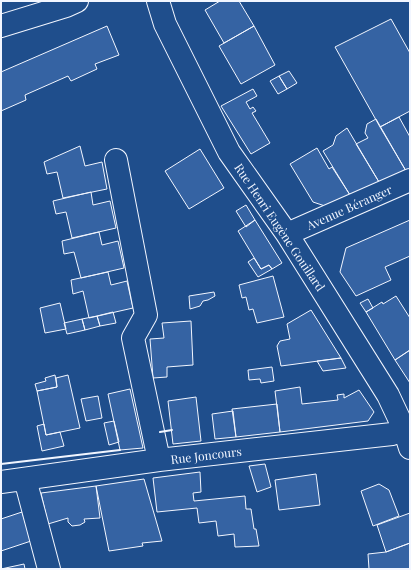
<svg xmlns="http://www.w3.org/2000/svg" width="411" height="570" font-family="'Playfair Display',serif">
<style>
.building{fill:#3563a3;stroke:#f2f6ff}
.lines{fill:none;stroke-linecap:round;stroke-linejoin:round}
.minor-casing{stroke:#f2f6ff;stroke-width:24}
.minor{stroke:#1f4e8c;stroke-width:22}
.wall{stroke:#f2f6ff;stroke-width:2}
.labels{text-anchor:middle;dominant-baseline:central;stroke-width:3;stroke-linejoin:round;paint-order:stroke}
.street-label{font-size:12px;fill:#f2f6ff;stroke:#1f4e8c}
</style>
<rect width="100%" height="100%" fill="#1f4e8c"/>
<path class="building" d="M 220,1 L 239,1 L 254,26 L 224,43 L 205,10 Z
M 391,19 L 410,53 L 410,111 L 380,127 L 335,47 Z
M 107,26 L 119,55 L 95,64 L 97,69 L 71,81 L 68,76 L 25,95 L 26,100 L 1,111 L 1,72 Z
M 254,26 L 275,65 L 241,84 L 219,46 Z
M 289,71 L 297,83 L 287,89 L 279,76 Z
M 279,76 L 287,89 L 278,94 L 270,81 Z
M 253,89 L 257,96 L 246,102 L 250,109 L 253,107 L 256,111 L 252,113 L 270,143 L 251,154 L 221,106 Z
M 399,117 L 410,137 L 410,169 L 406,171 L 380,127 Z
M 376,119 L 406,171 L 379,182 L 356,144 L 368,138 L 365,133 L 367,124 Z
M 347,128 L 379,182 L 350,195 L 323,151 L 333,145 L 336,136 Z
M 80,146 L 85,166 L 102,162 L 107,189 L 63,198 L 57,172 L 47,174 L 44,162 Z
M 317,148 L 329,169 L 332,167 L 350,195 L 325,206 L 313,202 L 290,164 Z
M 200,149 L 224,188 L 189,209 L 165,171 Z
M 91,192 L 93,205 L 110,201 L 116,228 L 72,238 L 66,212 L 56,214 L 53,201 Z
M 246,205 L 255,220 L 246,227 L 236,211 Z
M 255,220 L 282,263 L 272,269 L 269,265 L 261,269 L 238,231 Z
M 410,220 L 410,256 L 385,267 L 391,280 L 356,296 L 340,272 L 346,248 Z
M 99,232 L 102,245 L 118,241 L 124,268 L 81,278 L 74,252 L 64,254 L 62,241 Z
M 254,258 L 261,269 L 269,265 L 272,269 L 258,277 L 248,262 Z
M 108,272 L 111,285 L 127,281 L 133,308 L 89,318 L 83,291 L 73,294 L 71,280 Z
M 273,276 L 284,317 L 257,323 L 253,309 L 249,310 L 246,297 L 242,298 L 239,285 Z
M 214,292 L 215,296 L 208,300 L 203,301 L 200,306 L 190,309 L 189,296 Z
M 396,296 L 410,318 L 410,350 L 395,360 L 366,312 L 382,302 L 383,304 Z
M 368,299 L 373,308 L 366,312 L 360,303 Z
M 60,303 L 66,329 L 45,333 L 40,308 Z
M 311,310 L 341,358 L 281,366 L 277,346 L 280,341 L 290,339 L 287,324 Z
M 113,312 L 116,323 L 100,326 L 97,316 Z
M 97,316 L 100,326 L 85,330 L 82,319 Z
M 82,319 L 85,330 L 67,334 L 64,323 Z
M 191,321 L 193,365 L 167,367 L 167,377 L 153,378 L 150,339 L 164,338 L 162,323 Z
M 410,350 L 410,383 L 395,360 Z
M 341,358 L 346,368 L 323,371 L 317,361 Z
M 272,367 L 274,381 L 261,383 L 260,379 L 249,380 L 248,370 Z
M 55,375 L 57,387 L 37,391 L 35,384 L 46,381 L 45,378 Z
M 68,375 L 80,428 L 46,435 L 37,391 L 57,387 L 56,378 Z
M 300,387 L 302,404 L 338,400 L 337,395 L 344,394 L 344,398 L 359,390 L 374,412 L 368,421 L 280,432 L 275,391 Z
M 130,389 L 143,448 L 120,450 L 108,394 Z
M 98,396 L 102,418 L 86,421 L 81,399 Z
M 196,397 L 201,441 L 173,444 L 168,401 Z
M 277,404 L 280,432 L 236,437 L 232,409 Z
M 233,411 L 236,437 L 215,439 L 212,414 Z
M 114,421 L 119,442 L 109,445 L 104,423 Z
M 44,424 L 46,435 L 60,432 L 64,446 L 42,451 L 37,426 Z
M 265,464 L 271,487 L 257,492 L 249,466 Z
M 200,472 L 201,492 L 193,493 L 194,501 L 245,496 L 246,509 L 251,509 L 254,529 L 256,529 L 259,546 L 235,547 L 234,534 L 218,536 L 216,521 L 199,523 L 197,508 L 157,512 L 153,478 Z
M 316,474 L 320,505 L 279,510 L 275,480 Z
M 144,479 L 162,541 L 142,543 L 143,546 L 109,551 L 96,486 Z
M 379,484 L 389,490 L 399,516 L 373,526 L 361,491 Z
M 96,486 L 100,518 L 84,519 L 85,522 L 80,525 L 72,526 L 68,522 L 68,518 L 48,524 L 41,493 Z
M 22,512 L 31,541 L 1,551 L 1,519 Z
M 410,513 L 410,543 L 386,552 L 377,525 Z
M 410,543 L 410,569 L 369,569 L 368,554 L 386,552 Z
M 24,564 L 25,569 L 1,569 Z"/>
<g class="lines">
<defs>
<path id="minor" d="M 158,1 L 165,24 L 229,152 L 287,234 L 388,395 L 404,429 L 410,448
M 1,26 L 66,6 L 77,1
M 116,160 L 146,315 L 133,338 L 159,460
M 287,234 L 410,180
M 25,479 L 49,569
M 1,482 L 159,460 L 392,434 L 410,427"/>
</defs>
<use href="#minor" class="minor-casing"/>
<use href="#minor" class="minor"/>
<path class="wall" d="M 160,432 L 172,430
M 1,464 L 120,450"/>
</g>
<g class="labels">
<g class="street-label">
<text transform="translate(349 207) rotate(-24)">Avenue Béranger</text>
<text transform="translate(280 227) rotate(56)">Rue Henri Eugène Gouillard</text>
<text transform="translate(206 455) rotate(-7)">Rue Joncours</text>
</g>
</g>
<rect width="411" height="570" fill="none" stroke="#f2f6ff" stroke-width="4"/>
</svg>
